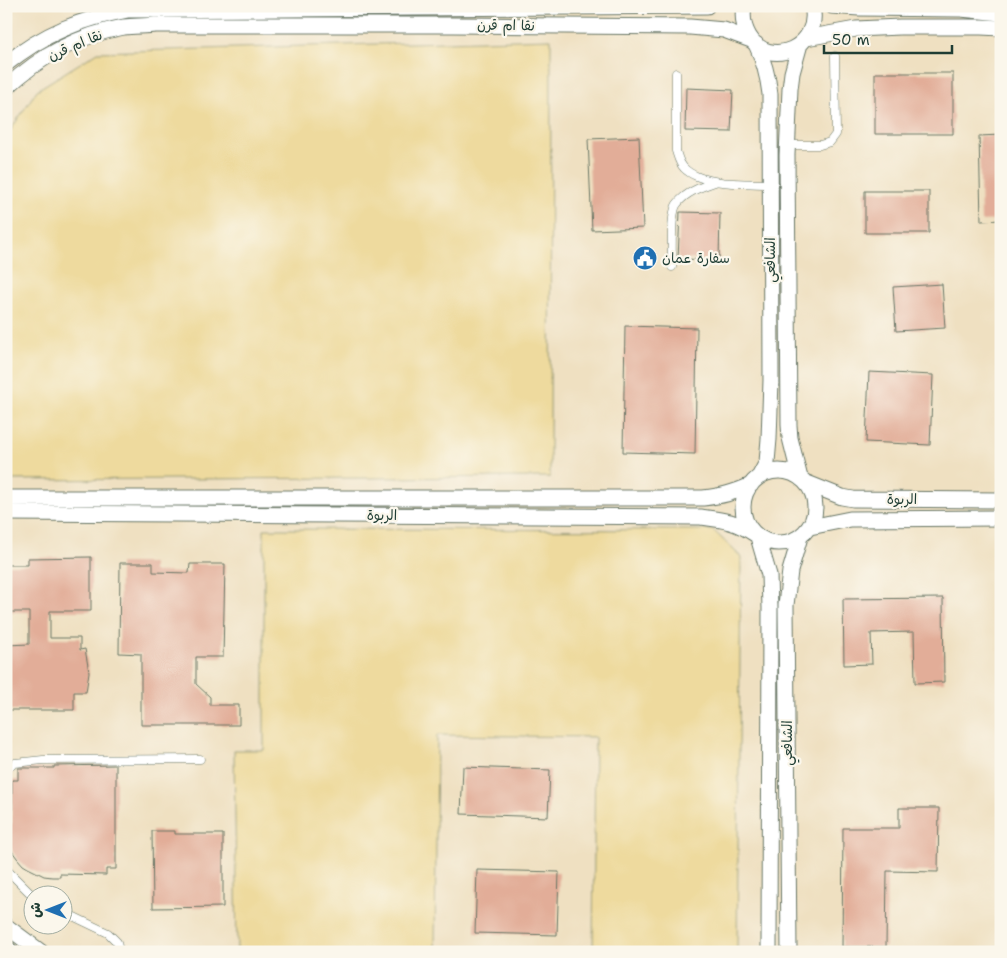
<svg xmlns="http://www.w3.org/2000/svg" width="1007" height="958" font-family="'Shantell Sans','Playpen Sans Arabic',sans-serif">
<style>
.sand{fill:#eeda9e;stroke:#868c69}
.building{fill:#e2ad98}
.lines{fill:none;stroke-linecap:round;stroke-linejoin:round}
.lane-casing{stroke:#687665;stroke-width:9}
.street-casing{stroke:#687665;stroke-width:17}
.lane{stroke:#fff;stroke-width:8}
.street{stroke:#fff;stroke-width:15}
.labels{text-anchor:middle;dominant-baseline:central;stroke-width:4.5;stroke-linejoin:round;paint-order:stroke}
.street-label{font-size:14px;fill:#1f3d34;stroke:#fbf7ec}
.poi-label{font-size:14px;fill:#1f3d34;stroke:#fbf7ec;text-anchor:start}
</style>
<rect width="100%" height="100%" fill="#fbf7ec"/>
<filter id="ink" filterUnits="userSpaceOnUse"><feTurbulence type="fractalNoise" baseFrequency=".02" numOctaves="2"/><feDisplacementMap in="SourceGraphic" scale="10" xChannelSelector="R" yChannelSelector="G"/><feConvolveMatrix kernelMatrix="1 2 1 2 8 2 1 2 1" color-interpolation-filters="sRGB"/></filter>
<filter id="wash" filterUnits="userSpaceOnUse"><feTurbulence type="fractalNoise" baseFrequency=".0096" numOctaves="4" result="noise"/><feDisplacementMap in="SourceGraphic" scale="20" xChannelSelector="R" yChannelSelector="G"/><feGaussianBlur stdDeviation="1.12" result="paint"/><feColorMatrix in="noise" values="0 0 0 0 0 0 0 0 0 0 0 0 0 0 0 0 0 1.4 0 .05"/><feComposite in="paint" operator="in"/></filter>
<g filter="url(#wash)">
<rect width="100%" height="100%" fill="#efe0c1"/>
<path class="sand" d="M 551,39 L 550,477 L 6,480 L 6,137 L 37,90 L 98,52 Z
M 264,529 L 713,530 L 741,557 L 737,952 L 593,952 L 595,737 L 437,735 L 435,952 L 237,952 L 234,750 L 264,750 Z"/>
<g id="blocks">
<path class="building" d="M 875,73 L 953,73 L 953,134 L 875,134 Z
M 686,88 L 733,90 L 731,132 L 685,131 Z
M 1001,135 L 1001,220 L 981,221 L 979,136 Z
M 639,137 L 643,228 L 592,230 L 588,139 Z
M 865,191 L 929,191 L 929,233 L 865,233 Z
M 680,212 L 720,213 L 719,260 L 678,259 Z
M 942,284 L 945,328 L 896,331 L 893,287 Z
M 625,326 L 697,328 L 695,454 L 623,452 Z
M 869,372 L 933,375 L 930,445 L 866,442 Z
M 91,557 L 91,611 L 50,611 L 50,638 L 80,638 L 80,650 L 85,649 L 89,672 L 86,692 L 74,692 L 74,710 L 6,710 L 6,645 L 29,644 L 29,612 L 6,612 L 6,565 L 28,565 L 28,558 Z
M 120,563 L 153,563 L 153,572 L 189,573 L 190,564 L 225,564 L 223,657 L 196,657 L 196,684 L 210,697 L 210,705 L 239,705 L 239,725 L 141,725 L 141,654 L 119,653 Z
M 943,598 L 944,682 L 915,683 L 914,632 L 871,633 L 872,664 L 844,665 L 843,599 Z
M 116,765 L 116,869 L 106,869 L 106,875 L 60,874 L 60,877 L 52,877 L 44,876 L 28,868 L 23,865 L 17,858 L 12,851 L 6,830 L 6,823 L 12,823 L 12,780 L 18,780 L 18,768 L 54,768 L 54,766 Z
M 463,767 L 550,770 L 548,817 L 461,814 Z
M 899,808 L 939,808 L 938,872 L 887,871 L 886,947 L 842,947 L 843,828 L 899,828 Z
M 152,831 L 175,831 L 175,834 L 223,834 L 223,907 L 153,908 Z
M 477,870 L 559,872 L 557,935 L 475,933 Z"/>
</g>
</g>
<g filter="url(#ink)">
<use href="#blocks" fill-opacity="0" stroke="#687665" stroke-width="1"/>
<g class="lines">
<defs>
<path id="lane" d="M 676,73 L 676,151 C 678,157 679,163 684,168 C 701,186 747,183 770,184
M 787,145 L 820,145 L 830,142 L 836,134 L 835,56
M 672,267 C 672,255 670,213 677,204 C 686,192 701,187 715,182
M 6,769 L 15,763 L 43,760 L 200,759
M 6,869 L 31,894 L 35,896
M 62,911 L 108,933 L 117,942 L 119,952"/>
<path id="street" d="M 744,6 C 742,17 743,26 749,36 C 769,70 822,47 812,6
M 832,6 L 859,8 L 961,9 L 1001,13
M 806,38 L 856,29 L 900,27 L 981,27 L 1001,28
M 756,44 C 764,61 768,76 770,94 L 771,380 L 769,439 L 767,462 L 759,477
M 800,44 L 792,73 L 790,89 L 787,155 L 789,425 L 790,438 L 800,478
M 6,64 C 44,33 81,19 128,10 L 707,6
M 6,88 C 39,57 79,35 124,27 C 134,26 145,26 155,25 L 454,25 L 690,27 L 724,30 L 751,40
M743 507a36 36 0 1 1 72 0a36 36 0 1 1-72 0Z
M 807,483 L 842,497 L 853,499 L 1001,500
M 6,498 L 703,498 C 722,496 733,493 751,485
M 6,513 L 701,517 C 724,520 735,521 755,534
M 810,527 L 850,519 L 1001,518
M 758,537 L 769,575 L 770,608 L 769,952
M 6,926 L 41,952
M 6,947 L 11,952
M 789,952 L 786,605 L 790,571 L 800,537"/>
</defs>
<use href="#lane" class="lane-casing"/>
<use href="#street" class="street-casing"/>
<use href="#lane" class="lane"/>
<use href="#street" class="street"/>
</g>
</g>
<defs>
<symbol id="civic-disc" viewBox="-11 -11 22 22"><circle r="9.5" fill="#1f6fb2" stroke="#fbf7ec"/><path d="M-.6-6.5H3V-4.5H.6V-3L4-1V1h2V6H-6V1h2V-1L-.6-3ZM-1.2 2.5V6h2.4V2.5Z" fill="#fff"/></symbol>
</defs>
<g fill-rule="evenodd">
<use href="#civic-disc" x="631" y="244" width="28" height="28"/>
</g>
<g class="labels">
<g class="street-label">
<text transform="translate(506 25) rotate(1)">نقا ام قرن</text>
<text transform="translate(75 45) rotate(-23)">نقا ام قرن</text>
<text transform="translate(770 260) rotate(-90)">الشافعي</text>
<text x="902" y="499">الربوة</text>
<text x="382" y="515">الربوة</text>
<text transform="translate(787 743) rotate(-90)">الشافعي</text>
</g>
<g class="poi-label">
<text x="662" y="258">سفارة عمان</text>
</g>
</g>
<rect width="1007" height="958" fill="none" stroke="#fbf7ec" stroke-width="25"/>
<g transform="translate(48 910) rotate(270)"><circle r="24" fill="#fbf7ec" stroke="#a3ada2"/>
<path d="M0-4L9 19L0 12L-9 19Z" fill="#1f6fb2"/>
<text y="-8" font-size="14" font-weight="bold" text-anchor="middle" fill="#1f3d34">ش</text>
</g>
<path d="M824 45v8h128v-8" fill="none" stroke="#1f3d34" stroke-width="2.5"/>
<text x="832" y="45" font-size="15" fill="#1f3d34" stroke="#fbf7ec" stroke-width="4" paint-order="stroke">50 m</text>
</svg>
